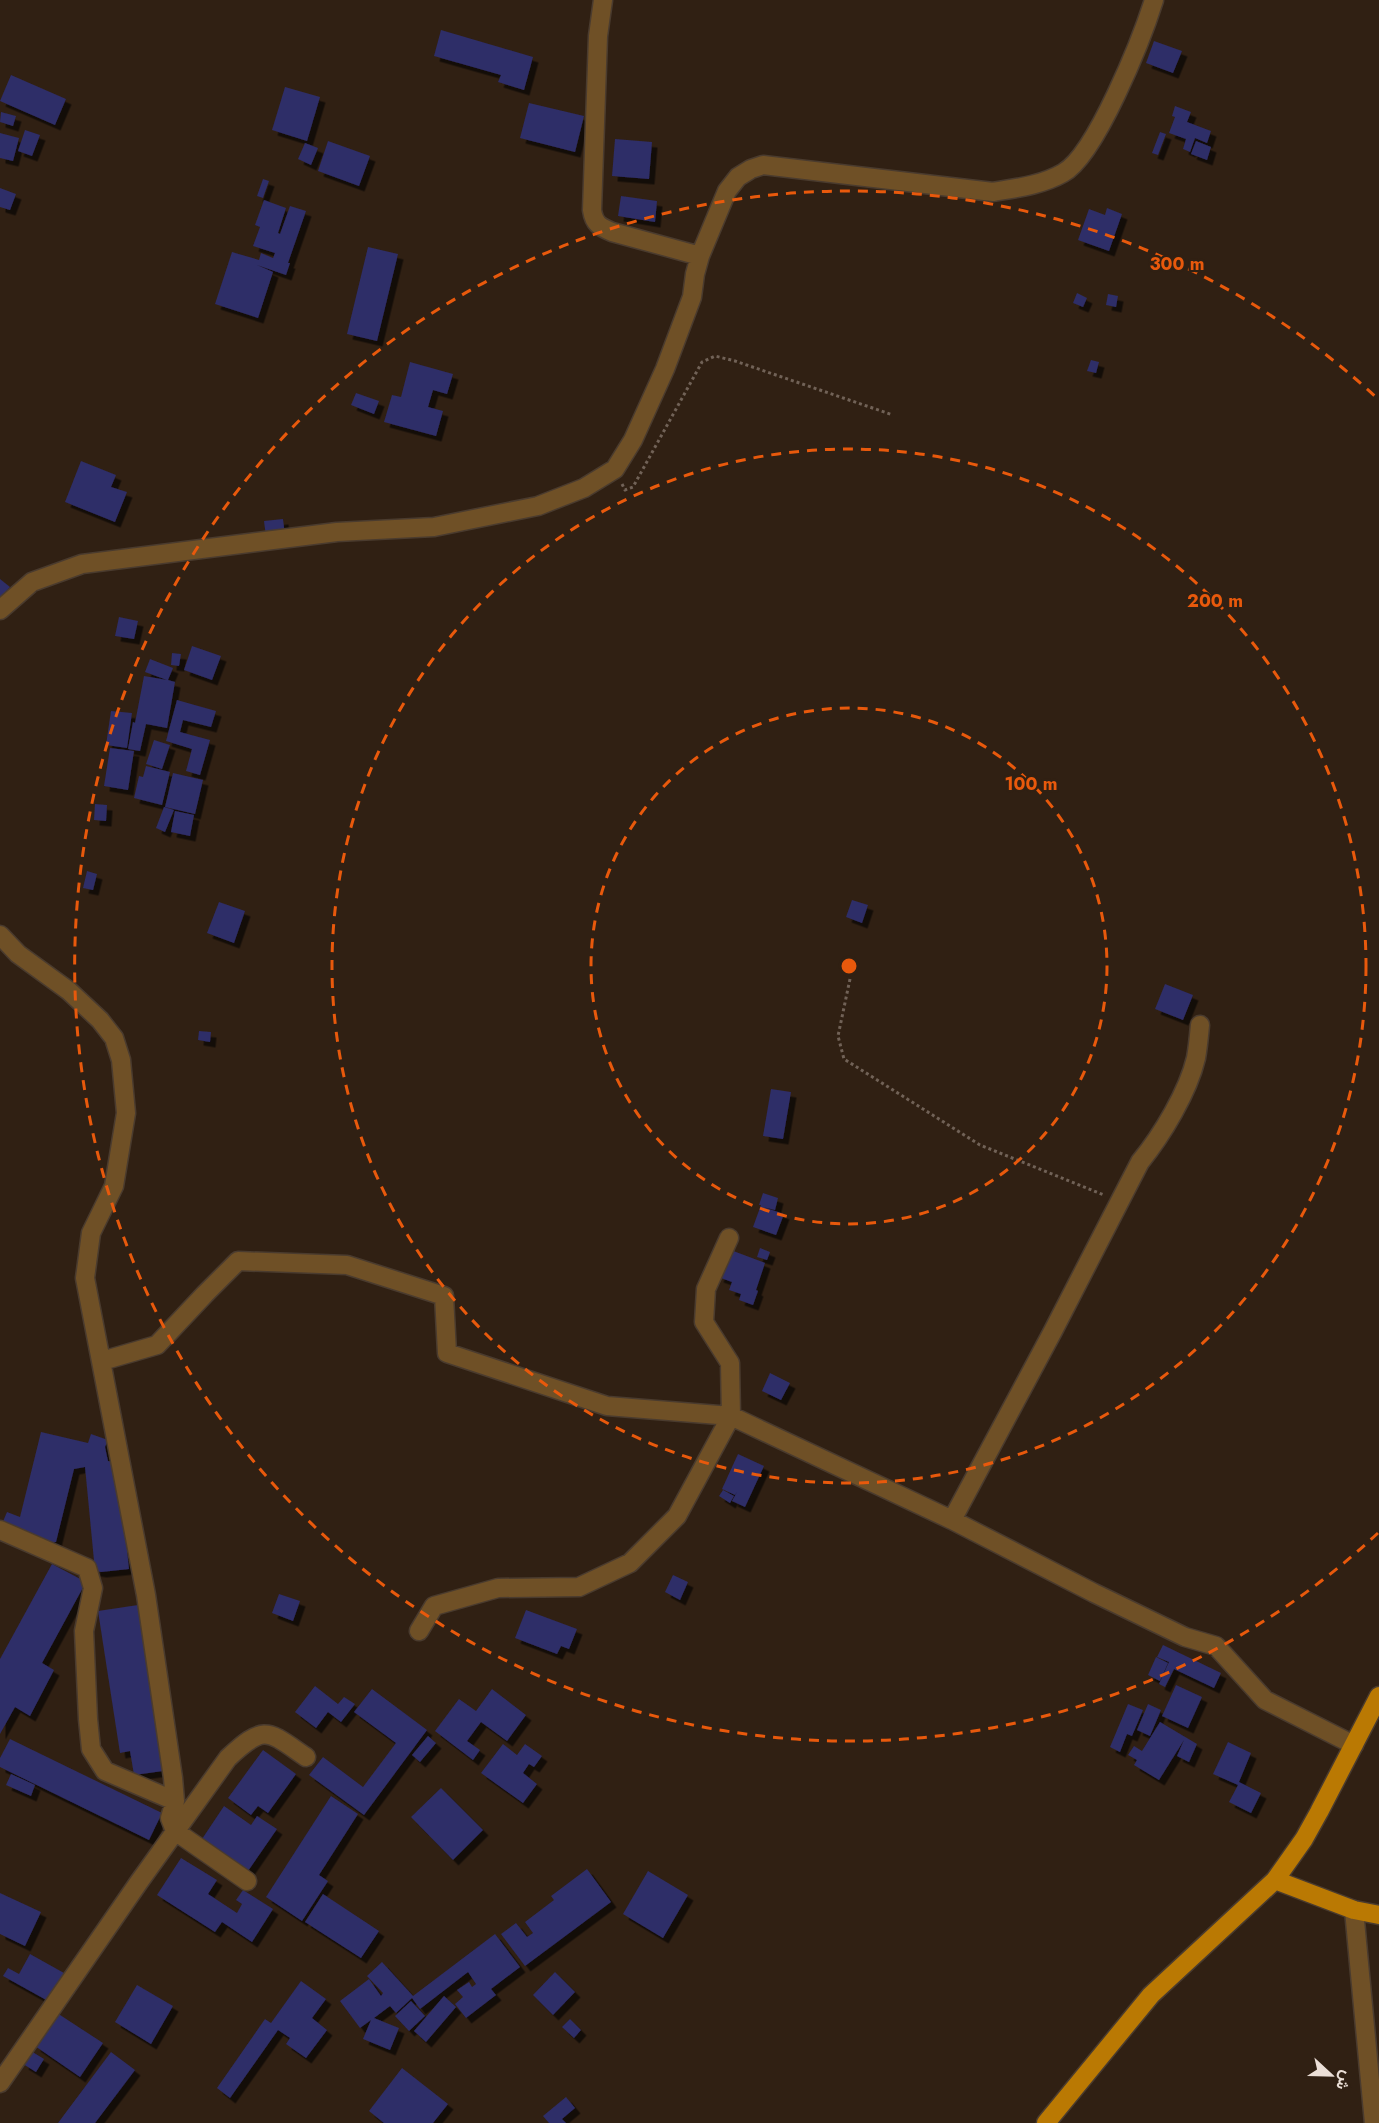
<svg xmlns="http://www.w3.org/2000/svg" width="1379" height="2123" font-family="Jost,Vazirmatn,sans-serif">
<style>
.building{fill:#2e2d67;filter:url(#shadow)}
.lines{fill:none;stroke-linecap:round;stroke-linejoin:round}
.minor-casing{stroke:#4a3b2e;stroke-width:21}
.major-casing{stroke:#4a3b2e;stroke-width:21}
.path{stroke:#716257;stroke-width:3;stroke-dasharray:3 3;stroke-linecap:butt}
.minor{stroke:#6f5026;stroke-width:18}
.major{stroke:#ba7903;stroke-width:18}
.ring{fill:none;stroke:#e8590c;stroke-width:3;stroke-dasharray:10 8}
.centre{fill:#e8590c;stroke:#302013;stroke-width:3}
.ring-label{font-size:18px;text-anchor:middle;font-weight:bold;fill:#e8590c;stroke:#302013;stroke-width:4.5;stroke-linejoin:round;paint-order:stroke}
</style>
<defs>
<filter id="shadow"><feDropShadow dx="5.5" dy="5.5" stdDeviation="0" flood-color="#0009"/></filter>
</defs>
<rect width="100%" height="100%" fill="#302013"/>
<path class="building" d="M 441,30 L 533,57 L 524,90 L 498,82 L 501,75 L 434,56 Z
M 1154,41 L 1182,51 L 1173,73 L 1146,63 Z
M 11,75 L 66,99 L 55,125 L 0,101 Z
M 285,87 L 320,97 L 307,141 L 272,130 Z
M 529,103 L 584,116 L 575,152 L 520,138 Z
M 1175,106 L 1191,112 L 1187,122 L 1211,131 L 1207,143 L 1195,138 L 1190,152 L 1183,149 L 1186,139 L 1169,133 L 1175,117 L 1172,116 Z
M 1,112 L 16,116 L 13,126 L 0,122 Z
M 25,130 L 40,135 L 32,156 L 18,151 Z
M 1160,132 L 1166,134 L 1158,155 L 1152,153 Z
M 0,133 L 19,138 L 13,161 L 0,158 Z
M 615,139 L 652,142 L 649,179 L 612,176 Z
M 328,141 L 370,156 L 359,186 L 318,171 Z
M 1196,141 L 1211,147 L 1207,160 L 1191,154 Z
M 305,143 L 318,148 L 311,165 L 298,159 Z
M 263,179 L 269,181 L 263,198 L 257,196 Z
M 0,188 L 16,194 L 10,210 L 0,207 Z
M 621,196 L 657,201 L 655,222 L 618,216 Z
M 264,200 L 286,208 L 278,233 L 280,234 L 290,206 L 306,211 L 288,263 L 290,263 L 286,275 L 257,265 L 273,272 L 258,318 L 215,304 L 232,252 L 259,260 L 261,253 L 273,258 L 275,253 L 253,246 L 260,227 L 255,225 Z
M 1107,208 L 1122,214 L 1109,251 L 1078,240 L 1089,209 L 1105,215 Z
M 368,247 L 398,254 L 377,341 L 347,334 Z
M 1077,293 L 1087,298 L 1083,307 L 1073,303 Z
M 1108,294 L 1118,296 L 1116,307 L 1106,305 Z
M 1091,360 L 1099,362 L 1096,373 L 1087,371 Z
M 410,362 L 453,374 L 447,394 L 433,390 L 428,407 L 443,411 L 436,436 L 384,422 L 392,395 L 401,397 Z
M 356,393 L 379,401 L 374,414 L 351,405 Z
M 81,461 L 116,475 L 111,487 L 127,492 L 115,522 L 65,502 Z
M 283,519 L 285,535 L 266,537 L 264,521 Z
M 0,579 L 10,587 L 0,598 Z
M 119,617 L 138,621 L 134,639 L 115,636 Z
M 192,646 L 221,656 L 212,680 L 184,670 Z
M 172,653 L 181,654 L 179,666 L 171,665 Z
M 150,659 L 173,668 L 168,680 L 175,682 L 167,728 L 146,724 L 140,751 L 128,749 L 133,722 L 135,723 L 144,676 L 167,680 L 145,672 Z
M 177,700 L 216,711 L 211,727 L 183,720 L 180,732 L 210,740 L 200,775 L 186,771 L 192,749 L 166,741 Z
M 111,711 L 132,713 L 127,748 L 106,745 Z
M 154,740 L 170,745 L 162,769 L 146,764 Z
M 110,748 L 134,751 L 128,790 L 104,786 Z
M 146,766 L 170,772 L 162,805 L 134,798 L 139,776 L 143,777 Z
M 173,773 L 203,780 L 195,814 L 165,807 Z
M 95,804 L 107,805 L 106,821 L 94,820 Z
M 164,807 L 174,810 L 165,832 L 156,828 Z
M 175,811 L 194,815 L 190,836 L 171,832 Z
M 87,871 L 97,874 L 93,890 L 83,888 Z
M 852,900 L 868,905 L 862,923 L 846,917 Z
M 219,902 L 245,911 L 234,943 L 207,933 Z
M 1165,984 L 1193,995 L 1183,1020 L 1155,1009 Z
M 199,1031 L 211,1032 L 210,1042 L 198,1040 Z
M 771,1089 L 791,1092 L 783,1139 L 763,1136 Z
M 763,1193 L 778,1198 L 775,1210 L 763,1207 L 784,1214 L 776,1235 L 753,1227 L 761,1205 L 759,1205 Z
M 760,1248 L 770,1252 L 767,1260 L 757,1257 Z
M 728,1249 L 765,1263 L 756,1290 L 758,1291 L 753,1305 L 739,1300 L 741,1294 L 729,1290 L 732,1282 L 718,1277 Z
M 770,1373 L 790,1383 L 781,1400 L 762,1391 Z
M 41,1432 L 88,1443 L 91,1434 L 108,1440 L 105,1447 L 108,1461 L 118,1463 L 129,1569 L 101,1572 L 95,1571 L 85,1467 L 74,1469 L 56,1542 L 49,1543 L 1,1526 L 7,1512 L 20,1517 Z
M 738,1454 L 764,1466 L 745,1507 L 732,1501 L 737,1492 L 735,1495 L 722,1489 Z
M 723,1490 L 734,1496 L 730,1503 L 719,1496 Z
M 52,1564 L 86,1582 L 42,1663 L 54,1670 L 30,1716 L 15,1707 L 0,1734 L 0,1659 Z
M 673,1575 L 688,1582 L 680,1600 L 665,1592 Z
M 279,1594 L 300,1601 L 293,1621 L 272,1613 Z
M 138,1605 L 163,1771 L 134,1775 L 130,1751 L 120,1753 L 98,1611 Z
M 526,1610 L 577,1629 L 569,1649 L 561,1646 L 557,1654 L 515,1638 Z
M 1163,1645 L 1221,1673 L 1214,1688 L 1174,1669 L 1165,1687 L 1159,1684 L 1169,1662 L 1157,1657 Z
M 1156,1657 L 1168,1663 L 1160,1681 L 1148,1675 Z
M 1176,1685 L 1202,1697 L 1188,1728 L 1162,1716 Z
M 315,1686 L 338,1704 L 344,1697 L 355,1704 L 341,1722 L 328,1712 L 316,1728 L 295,1712 Z
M 372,1689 L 427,1730 L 364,1815 L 309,1775 L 323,1757 L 363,1787 L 396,1743 L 354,1712 Z
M 492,1689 L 526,1715 L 507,1741 L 481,1722 L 467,1741 L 480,1750 L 473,1760 L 435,1731 L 459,1699 L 476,1711 Z
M 1128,1704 L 1143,1710 L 1132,1736 L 1127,1734 L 1120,1752 L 1110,1747 Z
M 1148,1704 L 1161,1710 L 1150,1736 L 1137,1730 Z
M 1160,1722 L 1197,1744 L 1189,1762 L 1177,1756 L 1184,1740 L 1159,1780 L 1134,1765 L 1137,1760 L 1128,1755 L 1134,1746 L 1142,1751 Z
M 428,1736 L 436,1743 L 420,1762 L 412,1755 Z
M 10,1739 L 162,1813 L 149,1840 L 0,1767 L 0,1758 Z
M 1228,1742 L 1251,1753 L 1239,1782 L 1261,1793 L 1251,1813 L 1229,1802 L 1238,1785 L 1213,1774 Z
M 503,1744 L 517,1755 L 525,1744 L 542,1756 L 534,1767 L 529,1764 L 523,1773 L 537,1784 L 523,1803 L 481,1773 Z
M 263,1750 L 296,1774 L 268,1813 L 258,1806 L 251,1815 L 228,1798 Z
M 11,1774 L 35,1785 L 31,1796 L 6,1785 Z
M 441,1788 L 483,1830 L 453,1860 L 411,1817 Z
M 331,1796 L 358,1814 L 319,1875 L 328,1881 L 302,1921 L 266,1897 Z
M 224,1806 L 251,1825 L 257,1816 L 277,1829 L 248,1871 L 202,1839 Z
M 181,1858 L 217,1880 L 208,1894 L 237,1913 L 242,1904 L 236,1900 L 243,1890 L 273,1909 L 252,1942 L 222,1922 L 215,1932 L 157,1895 Z
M 587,1869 L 611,1902 L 525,1966 L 501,1934 L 516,1923 L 527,1937 L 533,1933 L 525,1922 L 554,1900 L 551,1896 Z
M 648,1871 L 688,1895 L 663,1938 L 623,1914 Z
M 0,1893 L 41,1912 L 25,1946 L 0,1934 Z
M 323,1894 L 379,1931 L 361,1958 L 305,1922 Z
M 495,1934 L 520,1967 L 491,1989 L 496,1995 L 466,2018 L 455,2004 L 463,1997 L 457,1990 L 469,1982 L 472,1987 L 476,1984 L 468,1972 L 420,2009 L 412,1998 L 396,2013 L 390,2006 L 374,2018 L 399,2028 L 390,2050 L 363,2039 L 371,2020 L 360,2028 L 340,2001 L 369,1979 L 381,1996 L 383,1993 L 367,1976 L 382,1962 L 413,1996 Z
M 30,1954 L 64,1973 L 48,2001 L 3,1976 L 8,1968 L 19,1974 Z
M 555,1972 L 575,1992 L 553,2015 L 533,1995 Z
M 301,1981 L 326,1999 L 312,2018 L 327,2030 L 306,2058 L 286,2044 L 290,2038 L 278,2030 L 230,2098 L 217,2088 L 265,2019 L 271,2023 Z
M 137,1985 L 173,2006 L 151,2044 L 115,2022 Z
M 444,1996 L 456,2007 L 426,2042 L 414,2031 Z
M 411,2001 L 425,2016 L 409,2031 L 395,2016 Z
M 57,2013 L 103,2043 L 80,2077 L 35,2046 Z
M 570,2019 L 581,2030 L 574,2038 L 562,2027 Z
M 31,2051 L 44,2059 L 36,2072 L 23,2064 Z
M 111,2052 L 135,2070 L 95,2123 L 58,2123 Z
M 402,2068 L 448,2104 L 433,2123 L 384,2123 L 369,2111 Z
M 566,2097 L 575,2108 L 562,2119 L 566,2123 L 549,2123 L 543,2116 Z"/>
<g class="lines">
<defs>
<path id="minor" d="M 603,0 L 598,36 L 592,210 C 594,224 600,227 612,232 L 700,256
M 0,610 L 32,582 L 82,564 L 337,532 L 434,527 L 538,506 L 584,488 L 615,469 L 633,440 L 665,369 L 692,297 L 695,274 L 700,256 L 727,191 L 738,177 L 751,169 L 763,165 L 993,192 C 1017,188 1042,185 1063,173 C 1096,155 1142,38 1154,0
M 0,935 L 18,954 L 69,991 L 100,1020 L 114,1038 L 121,1060 L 126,1113 L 114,1186 L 91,1233 L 85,1278 L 146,1595 L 173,1778 L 175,1801 L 170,1818 L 175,1831 L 247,1881
M 102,1361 L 157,1345 L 205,1294 L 238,1261 L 347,1265 L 444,1296 L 447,1353 L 607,1406 L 731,1416 L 952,1520 L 1094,1593 L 1185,1637 L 1216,1646 L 1265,1700 L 1354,1745
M 952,1520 L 1053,1331 L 1140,1162 C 1162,1135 1188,1092 1196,1058 C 1198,1047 1199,1036 1200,1025
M 0,1530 L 87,1568 L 93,1588 L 84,1631 L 88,1719 L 91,1749 L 105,1771 L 175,1801
M 419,1631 L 434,1606 L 498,1588 L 579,1587 L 630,1563 L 677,1516 L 731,1416 L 730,1363 L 704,1322 L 706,1289 L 729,1238
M 1354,1910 L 1374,2123
M 0,2083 L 139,1882 L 228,1758 C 265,1723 268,1731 306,1757"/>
<path id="major" d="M 1275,1880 L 1304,1839 L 1319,1812 L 1379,1696
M 1046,2123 L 1151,1995 L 1275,1880 L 1354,1910 L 1379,1915"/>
</defs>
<use href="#minor" class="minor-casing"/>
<use href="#major" class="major-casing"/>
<path class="path" d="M 622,484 L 625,490 L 633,487 L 702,362 L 715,356 L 735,361 L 893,415
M 850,979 L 838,1036 L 844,1059 L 980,1145 L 1104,1195"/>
<use href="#minor" class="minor"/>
<use href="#major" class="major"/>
</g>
<g class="ring">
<circle cx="849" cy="966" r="258"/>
<circle cx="849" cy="966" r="517"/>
<path d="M1378 1533A775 775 0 1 1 1378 399"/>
</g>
<circle cx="849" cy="966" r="9" class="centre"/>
<g class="ring-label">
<text x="1177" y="270">300 m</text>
<text x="1215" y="607">200 m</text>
<text x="1031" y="790">100 m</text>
</g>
<g transform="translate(1331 2075) rotate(112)" stroke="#302013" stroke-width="4.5" paint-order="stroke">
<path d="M0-4.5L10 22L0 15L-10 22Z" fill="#ebdfd7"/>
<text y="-9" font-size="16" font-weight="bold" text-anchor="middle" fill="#ebdfd7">ش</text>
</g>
</svg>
